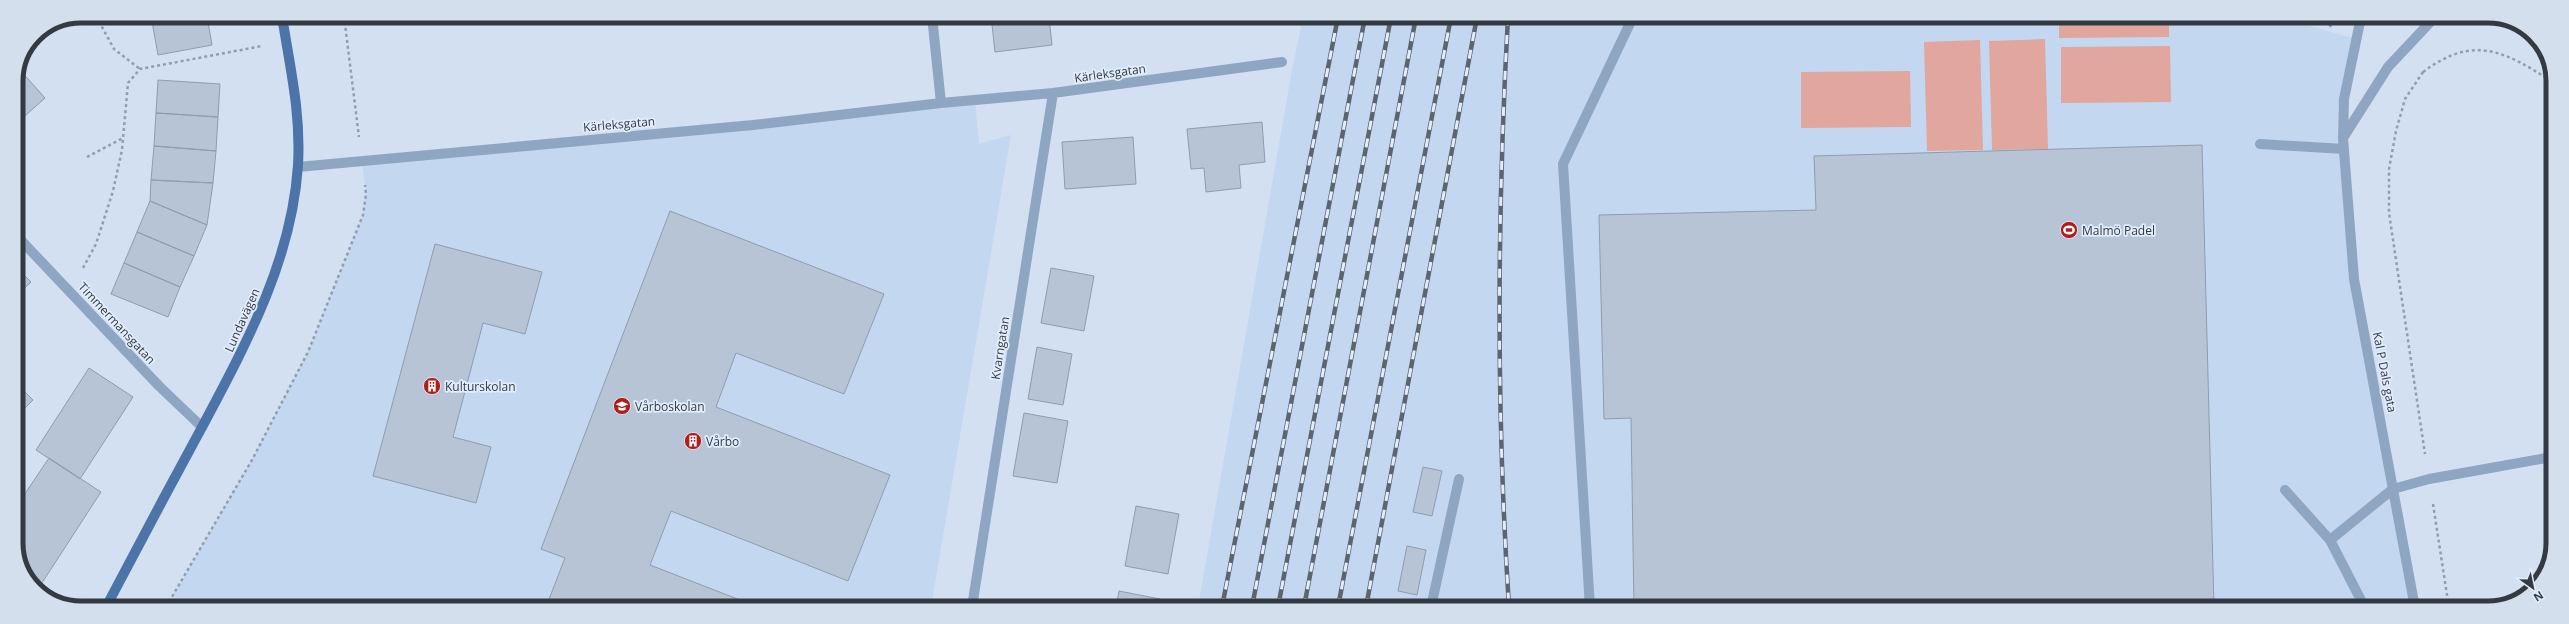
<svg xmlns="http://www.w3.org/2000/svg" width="2569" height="624" font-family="'Open Sans',sans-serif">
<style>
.built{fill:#c4d7f0}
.green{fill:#e1a69d}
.building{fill:#b6c4d6;stroke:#8f9cae}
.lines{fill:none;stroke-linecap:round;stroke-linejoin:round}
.path{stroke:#939dab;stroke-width:2.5;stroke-dasharray:3 3;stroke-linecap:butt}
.minor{stroke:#8fa6c3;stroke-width:10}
.major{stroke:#4c74a9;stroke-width:10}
.rail-casing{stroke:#5c646d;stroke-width:4.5}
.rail{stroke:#e1edfc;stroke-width:3;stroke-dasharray:9;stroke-linecap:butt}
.labels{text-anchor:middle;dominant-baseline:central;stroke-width:3.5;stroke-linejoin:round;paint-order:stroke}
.street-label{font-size:12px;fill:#343a41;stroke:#e1edfc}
.poi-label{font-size:12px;fill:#343a41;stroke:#e1edfc;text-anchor:start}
.rim{fill:none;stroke:#343a41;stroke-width:5}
</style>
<rect width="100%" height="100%" fill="#d2e0f2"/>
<path class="built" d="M 1303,17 L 2279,17 L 2356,39 L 2344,99 L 2354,278 L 2415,608 L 1198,607 L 1292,70 Z
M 975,100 L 979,144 L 1011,135 L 931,607 L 166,607 L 252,460 L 308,352 L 363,215 L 366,194 L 362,161 Z"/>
<path class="green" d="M 2059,17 L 2169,17 L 2169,37 L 2059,38 Z
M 2045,39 L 2048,149 L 1992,150 L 1989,41 Z
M 1980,40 L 1983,150 L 1927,151 L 1924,42 Z
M 2170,46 L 2171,102 L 2061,103 L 2061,47 Z
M 1910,71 L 1911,127 L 1801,128 L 1801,72 Z"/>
<path class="building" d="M 151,16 L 207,16 L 212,45 L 158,55 Z
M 991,16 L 1049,17 L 1052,45 L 995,52 Z
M 20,70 L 45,98 L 16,124 L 16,81 Z
M 158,80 L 220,84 L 218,117 L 156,113 Z
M 156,113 L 218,117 L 216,151 L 154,146 Z
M 1262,122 L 1265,162 L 1239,165 L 1241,188 L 1206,192 L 1204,168 L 1191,169 L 1187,129 Z
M 1133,137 L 1136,184 L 1065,189 L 1062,142 Z
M 2202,145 L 2214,608 L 1634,608 L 1631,418 L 1604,419 L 1599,215 L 1816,210 L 1814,156 Z
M 154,146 L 216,151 L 213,183 L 151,180 Z
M 151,180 L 213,183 L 207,225 L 150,201 Z
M 150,201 L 207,225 L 194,256 L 137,232 Z
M 670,211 L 884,294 L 844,394 L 736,353 L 716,407 L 890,475 L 848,581 L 671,511 L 650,565 L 758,607 L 546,607 L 565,558 L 541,549 Z
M 137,232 L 194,256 L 180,287 L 124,263 Z
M 435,244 L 542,272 L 525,334 L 483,323 L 453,437 L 491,447 L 476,503 L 373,476 Z
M 124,263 L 180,287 L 168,317 L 111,294 Z
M 16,267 L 31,282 L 16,296 Z
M 1051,268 L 1094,276 L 1084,331 L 1041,323 Z
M 1037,347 L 1072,354 L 1063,405 L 1028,399 Z
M 89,368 L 133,397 L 80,479 L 36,450 Z
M 16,383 L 33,400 L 16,417 Z
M 1024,413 L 1068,421 L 1057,483 L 1013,476 Z
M 49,458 L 101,492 L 38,589 L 32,586 L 17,551 L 16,507 Z
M 1423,467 L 1442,471 L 1432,516 L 1413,512 Z
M 1136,506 L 1179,514 L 1168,574 L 1125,566 Z
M 1407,546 L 1426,550 L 1417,595 L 1398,591 Z
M 1119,591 L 1160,599 L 1158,607 L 1116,607 Z
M 2327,606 L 2327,608 L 2251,608 Z"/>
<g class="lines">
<path class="path" d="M 96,16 L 114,49 L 140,69
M 344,16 L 359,137
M 2320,17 L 2333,28
M 2423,72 L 2405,99 L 2396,131 L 2389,169 L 2389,213 L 2425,454
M 2423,72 C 2474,34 2504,51 2553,82
M 87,157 L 123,138
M 83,268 L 96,244 L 113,191 L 122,150 L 128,83 L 140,69 L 262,46
M 2433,504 L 2449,608
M 166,607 L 252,460 L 308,352 L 363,215 L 366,194 L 365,185"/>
<path class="minor" d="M 932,16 L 941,103
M 2361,17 L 2344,99 L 2343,138 L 2354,279 L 2415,608
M 2469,17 L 2509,22
M 2343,138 L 2388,67 L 2435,17
M 2260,144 L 2344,149
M 298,167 L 753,125 L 941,103 L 1053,93 L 1282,62
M 16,235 L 159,386 L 202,427
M 2285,490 L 2330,540 L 2365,608
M 2330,540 L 2393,489 L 2429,479 L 2552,457
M 972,607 L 1053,93
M 1431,607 L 1459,479
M 1590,608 L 1563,164 L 1633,17"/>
<path class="major" d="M 106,607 C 137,548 169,488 201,429 C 245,346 292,261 298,165 C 301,112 290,68 282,16"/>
<defs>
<path id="rail" d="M 1508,17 C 1497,214 1496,410 1509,607
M 1222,607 L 1338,17
M 1252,607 L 1365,17
M 1278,607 L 1391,17
M 1304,607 L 1416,17
M 1338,607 L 1451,17
M 1366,607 L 1477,17"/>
</defs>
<use href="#rail" class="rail-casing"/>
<use href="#rail" class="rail"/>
</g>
<defs>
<symbol id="stadium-disc" viewBox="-11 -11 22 22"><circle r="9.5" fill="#af1f1a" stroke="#e1edfc"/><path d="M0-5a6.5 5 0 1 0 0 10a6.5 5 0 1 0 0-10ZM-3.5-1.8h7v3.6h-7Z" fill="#fff"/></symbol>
<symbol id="building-disc" viewBox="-11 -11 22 22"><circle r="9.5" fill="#af1f1a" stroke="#e1edfc"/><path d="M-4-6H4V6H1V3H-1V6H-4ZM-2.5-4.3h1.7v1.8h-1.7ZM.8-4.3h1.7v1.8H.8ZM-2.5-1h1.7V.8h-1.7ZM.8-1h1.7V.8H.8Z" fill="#fff"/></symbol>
<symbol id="school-disc" viewBox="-11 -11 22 22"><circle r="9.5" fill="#af1f1a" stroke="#e1edfc"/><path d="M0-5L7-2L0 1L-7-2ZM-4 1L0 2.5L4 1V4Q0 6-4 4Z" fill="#fff"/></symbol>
</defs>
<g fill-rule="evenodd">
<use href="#stadium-disc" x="2059" y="220" width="20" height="20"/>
<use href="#building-disc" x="422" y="376" width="20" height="20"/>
<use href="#school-disc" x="612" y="396" width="20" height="20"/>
<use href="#building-disc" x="683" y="431" width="20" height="20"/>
</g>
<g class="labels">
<g class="street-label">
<text transform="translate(1110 73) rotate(-8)">Kärleksgatan</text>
<text transform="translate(619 124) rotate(-5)">Kärleksgatan</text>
<text transform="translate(242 320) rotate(-66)">Lundavägen</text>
<text transform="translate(117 323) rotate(47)">Timmermansgatan</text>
<text transform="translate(1000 348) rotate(-81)">Kvarngatan</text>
<text transform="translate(2385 372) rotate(79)">Kal P Dals gata</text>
</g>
<g class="poi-label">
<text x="2082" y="230">Malmö Padel</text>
<text x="445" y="386">Kulturskolan</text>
<text x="635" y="406">Vårboskolan</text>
<text x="706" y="441">Vårbo</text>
</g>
</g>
<path d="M0 0H2569V624H0ZM81 23H2488A58 58 0 0 1 2546 81V543A58 58 0 0 1 2488 601H81A58 58 0 0 1 23 543V81A58 58 0 0 1 81 23Z" fill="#d3dfed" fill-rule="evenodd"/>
<path class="rim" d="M81 23H2488A58 58 0 0 1 2546 81V543A58 58 0 0 1 2488 601H81A58 58 0 0 1 23 543V81A58 58 0 0 1 81 23Z"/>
<g transform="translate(2533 588) rotate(147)" stroke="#e1edfc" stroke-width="3" paint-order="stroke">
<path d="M0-3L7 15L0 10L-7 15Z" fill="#343a41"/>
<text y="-6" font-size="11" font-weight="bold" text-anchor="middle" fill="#343a41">N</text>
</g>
</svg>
